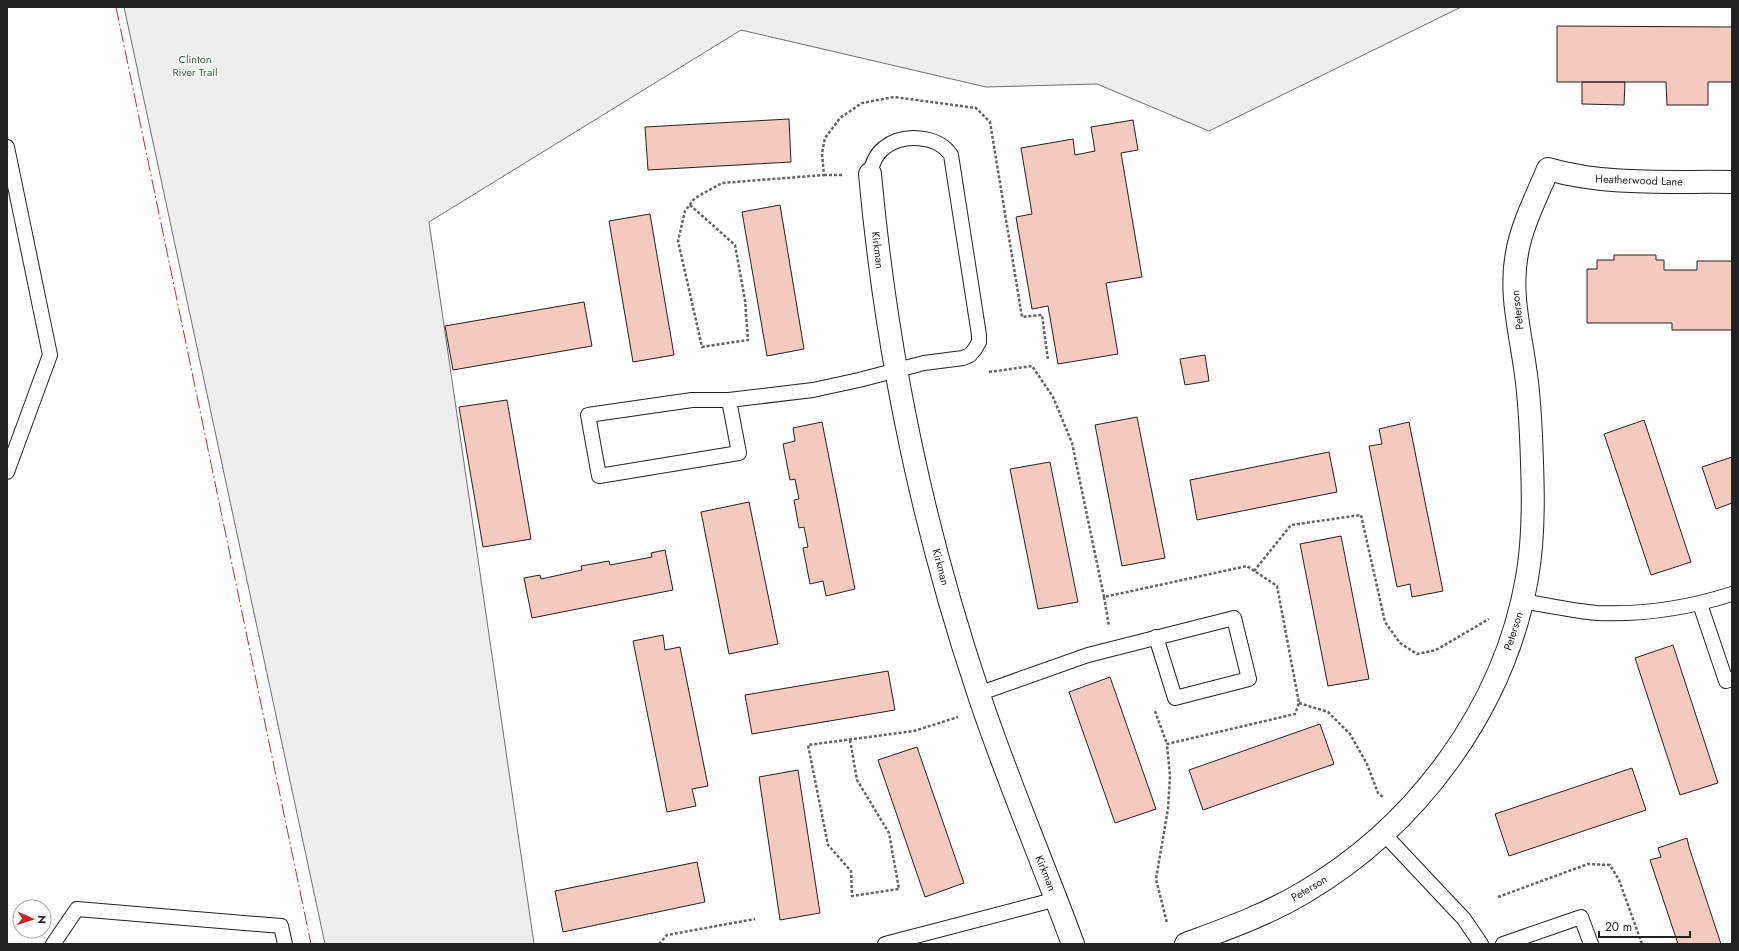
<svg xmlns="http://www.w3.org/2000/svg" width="1739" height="951" font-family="Jost,sans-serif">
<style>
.green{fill:#eee;stroke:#6f6f6f}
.building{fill:#f3c9c0;stroke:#222}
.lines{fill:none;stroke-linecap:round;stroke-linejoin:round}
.service-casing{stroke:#222;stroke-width:16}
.minor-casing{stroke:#222;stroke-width:24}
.path{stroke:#646464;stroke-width:2.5;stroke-dasharray:3 2;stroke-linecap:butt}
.service{stroke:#fff;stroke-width:14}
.minor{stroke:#fff;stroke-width:22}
.power{stroke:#c62828;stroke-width:1;stroke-dasharray:14 3 2 3;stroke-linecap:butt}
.labels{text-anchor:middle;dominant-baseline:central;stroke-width:3;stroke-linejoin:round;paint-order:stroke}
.park-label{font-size:11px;fill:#2f5e38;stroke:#fff}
.street-label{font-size:11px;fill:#222;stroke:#fff}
</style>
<rect width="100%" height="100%" fill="#fff"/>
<path class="green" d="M 124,7 L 1461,7 L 1209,131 L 1097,84 L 986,87 L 741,30 L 429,222 L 534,944 L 325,944 Z"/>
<path class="building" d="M 1557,26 L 1732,27 L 1732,82 L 1708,82 L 1708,105 L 1667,105 L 1666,82 L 1557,82 Z
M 1582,82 L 1625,82 L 1624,105 L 1582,104 Z
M 789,119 L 791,162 L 648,170 L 645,127 Z
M 1133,120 L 1138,150 L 1121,153 L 1142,277 L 1106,283 L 1118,354 L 1058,364 L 1048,306 L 1032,309 L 1016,217 L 1032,214 L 1021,148 L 1073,139 L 1075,155 L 1095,151 L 1091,127 Z
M 780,205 L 804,349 L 767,356 L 742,212 Z
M 650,214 L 674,355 L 633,362 L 609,221 Z
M 1614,255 L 1656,255 L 1656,260 L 1664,260 L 1664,270 L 1697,270 L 1697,261 L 1732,261 L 1732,330 L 1672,330 L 1672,323 L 1587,323 L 1587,269 L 1597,269 L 1597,260 L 1614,260 Z
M 584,302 L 592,346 L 453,370 L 445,326 Z
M 1205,355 L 1209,381 L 1185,385 L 1180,359 Z
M 507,400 L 531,539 L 483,547 L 459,407 Z
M 1137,417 L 1165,558 L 1122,566 L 1095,425 Z
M 1644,420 L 1691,562 L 1651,575 L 1604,434 Z
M 822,422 L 855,589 L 826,596 L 823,581 L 810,584 L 803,548 L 808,547 L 804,527 L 799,528 L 794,500 L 799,499 L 795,479 L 790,480 L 783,444 L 795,441 L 793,428 Z
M 1409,422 L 1443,591 L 1412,597 L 1410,584 L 1397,587 L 1369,446 L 1382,444 L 1379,429 Z
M 1329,452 L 1337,492 L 1197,520 L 1190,480 Z
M 1732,457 L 1732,503 L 1716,509 L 1702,467 Z
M 1050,462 L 1078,602 L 1038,609 L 1010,469 Z
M 749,502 L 778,644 L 729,654 L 701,512 Z
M 1341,536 L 1369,679 L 1328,686 L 1300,544 Z
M 665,550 L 673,590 L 532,618 L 524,578 L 540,575 L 541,579 L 582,570 L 581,566 L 609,561 L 610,565 L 652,557 L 651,553 Z
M 663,635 L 665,650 L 680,647 L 708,786 L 692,789 L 696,806 L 667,812 L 633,641 Z
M 1673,645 L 1718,783 L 1680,795 L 1635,658 Z
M 888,671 L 895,710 L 752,734 L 745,695 Z
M 1110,677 L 1156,809 L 1115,823 L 1069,692 Z
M 1320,724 L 1334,764 L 1203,810 L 1189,770 Z
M 917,747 L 964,883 L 925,897 L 878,760 Z
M 1632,768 L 1646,810 L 1509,856 L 1495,814 Z
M 798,770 L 820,913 L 780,920 L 759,777 Z
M 1687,838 L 1689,847 L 1721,944 L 1678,944 L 1650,860 L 1661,857 L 1658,848 Z
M 697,862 L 705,902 L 563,932 L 555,891 Z"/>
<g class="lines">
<defs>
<path id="service" d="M 7,147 L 50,355 L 7,472
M 729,400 L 739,453 L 599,476 L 588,415 L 692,400 L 729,400 L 813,390 L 859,380 L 924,363 L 963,358 L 970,355 L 975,349 L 979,342 L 979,335 L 951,155 C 938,135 903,133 884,148 C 876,154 872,164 870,174
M 1522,601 C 1547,605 1572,611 1597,613 C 1643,615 1688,608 1732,594
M 1700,604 L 1726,681 L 1732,679
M 978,694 L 1088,655 L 1234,618 L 1249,679 L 1175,698 L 1156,637
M 1384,834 L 1464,919 L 1481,944
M 53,944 L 77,909 L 281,926 L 285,944
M 885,944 L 1057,899
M 1503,944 L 1581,917 L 1591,944"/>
<path id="minor" d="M 870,174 C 886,350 922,525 978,692 C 1006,777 1042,860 1073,944
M 1186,944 C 1226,929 1266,915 1303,893 C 1417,826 1504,709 1527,578 C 1535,532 1533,483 1531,436 C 1530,416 1529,395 1526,375 C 1521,334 1509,294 1517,253 C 1522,224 1537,196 1548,169 C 1606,186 1672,181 1732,182"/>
</defs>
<use href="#service" class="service-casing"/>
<use href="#minor" class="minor-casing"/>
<path class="path" d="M 824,175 L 843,175
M 690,205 L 735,245 L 745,300 L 748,340 L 702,347 L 678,241 L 685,211 L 695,198 L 722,183 L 824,175 L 822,153 L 825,138 L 840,118 L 862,103 L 894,97 L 976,108 L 990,122 L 1022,317 L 1042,315 L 1048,360
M 989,372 L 1032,366 L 1053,397 L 1072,443 L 1104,597 L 1247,566 L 1277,586 L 1299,703 L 1295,714 L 1167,744 L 1170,776 L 1168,809 L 1156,879 L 1167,923
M 1254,571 L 1291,525 L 1361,515 L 1385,622 L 1400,643 L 1417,654 L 1436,650 L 1489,619
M 1104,597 L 1109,626
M 1299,703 L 1328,712 L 1350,734 L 1367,764 L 1378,793 L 1383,797
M 1155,711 L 1167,744
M 850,740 L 857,780 L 889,833 L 899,889 L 852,896 L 851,871 L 828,845 L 808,745 L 914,731 L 958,717
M 1498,897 L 1588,864 L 1610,865 L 1619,880 L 1642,944
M 659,944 L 667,935 L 755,919"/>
<use href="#service" class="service"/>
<use href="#minor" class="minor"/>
<path class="power" d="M 116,7 L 311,944"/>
</g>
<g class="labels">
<g class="park-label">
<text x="195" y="59">Clinton<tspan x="195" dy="13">River Trail</tspan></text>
</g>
<g class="street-label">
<text transform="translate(1639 180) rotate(2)">Heatherwood Lane</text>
<text transform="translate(878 250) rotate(83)">Kirkman</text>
<text transform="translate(1517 310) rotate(-97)">Peterson</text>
<text transform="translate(941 567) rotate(75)">Kirkman</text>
<text transform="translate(1513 631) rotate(-72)">Peterson</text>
<text transform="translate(1046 873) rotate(68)">Kirkman</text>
<text transform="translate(1309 888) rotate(-31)">Peterson</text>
</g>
</g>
<rect width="1739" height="951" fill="none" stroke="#222222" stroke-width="16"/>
<g transform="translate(32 919) rotate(93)"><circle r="19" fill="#ffffff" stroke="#a7a7a7"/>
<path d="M0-3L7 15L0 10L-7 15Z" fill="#c62828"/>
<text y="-6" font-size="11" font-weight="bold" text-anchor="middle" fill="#222222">N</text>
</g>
<path d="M1599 931v6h91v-6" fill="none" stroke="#222222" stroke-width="2"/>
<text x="1605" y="931" font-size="12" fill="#222222" stroke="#ffffff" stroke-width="3" paint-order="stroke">20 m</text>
</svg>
